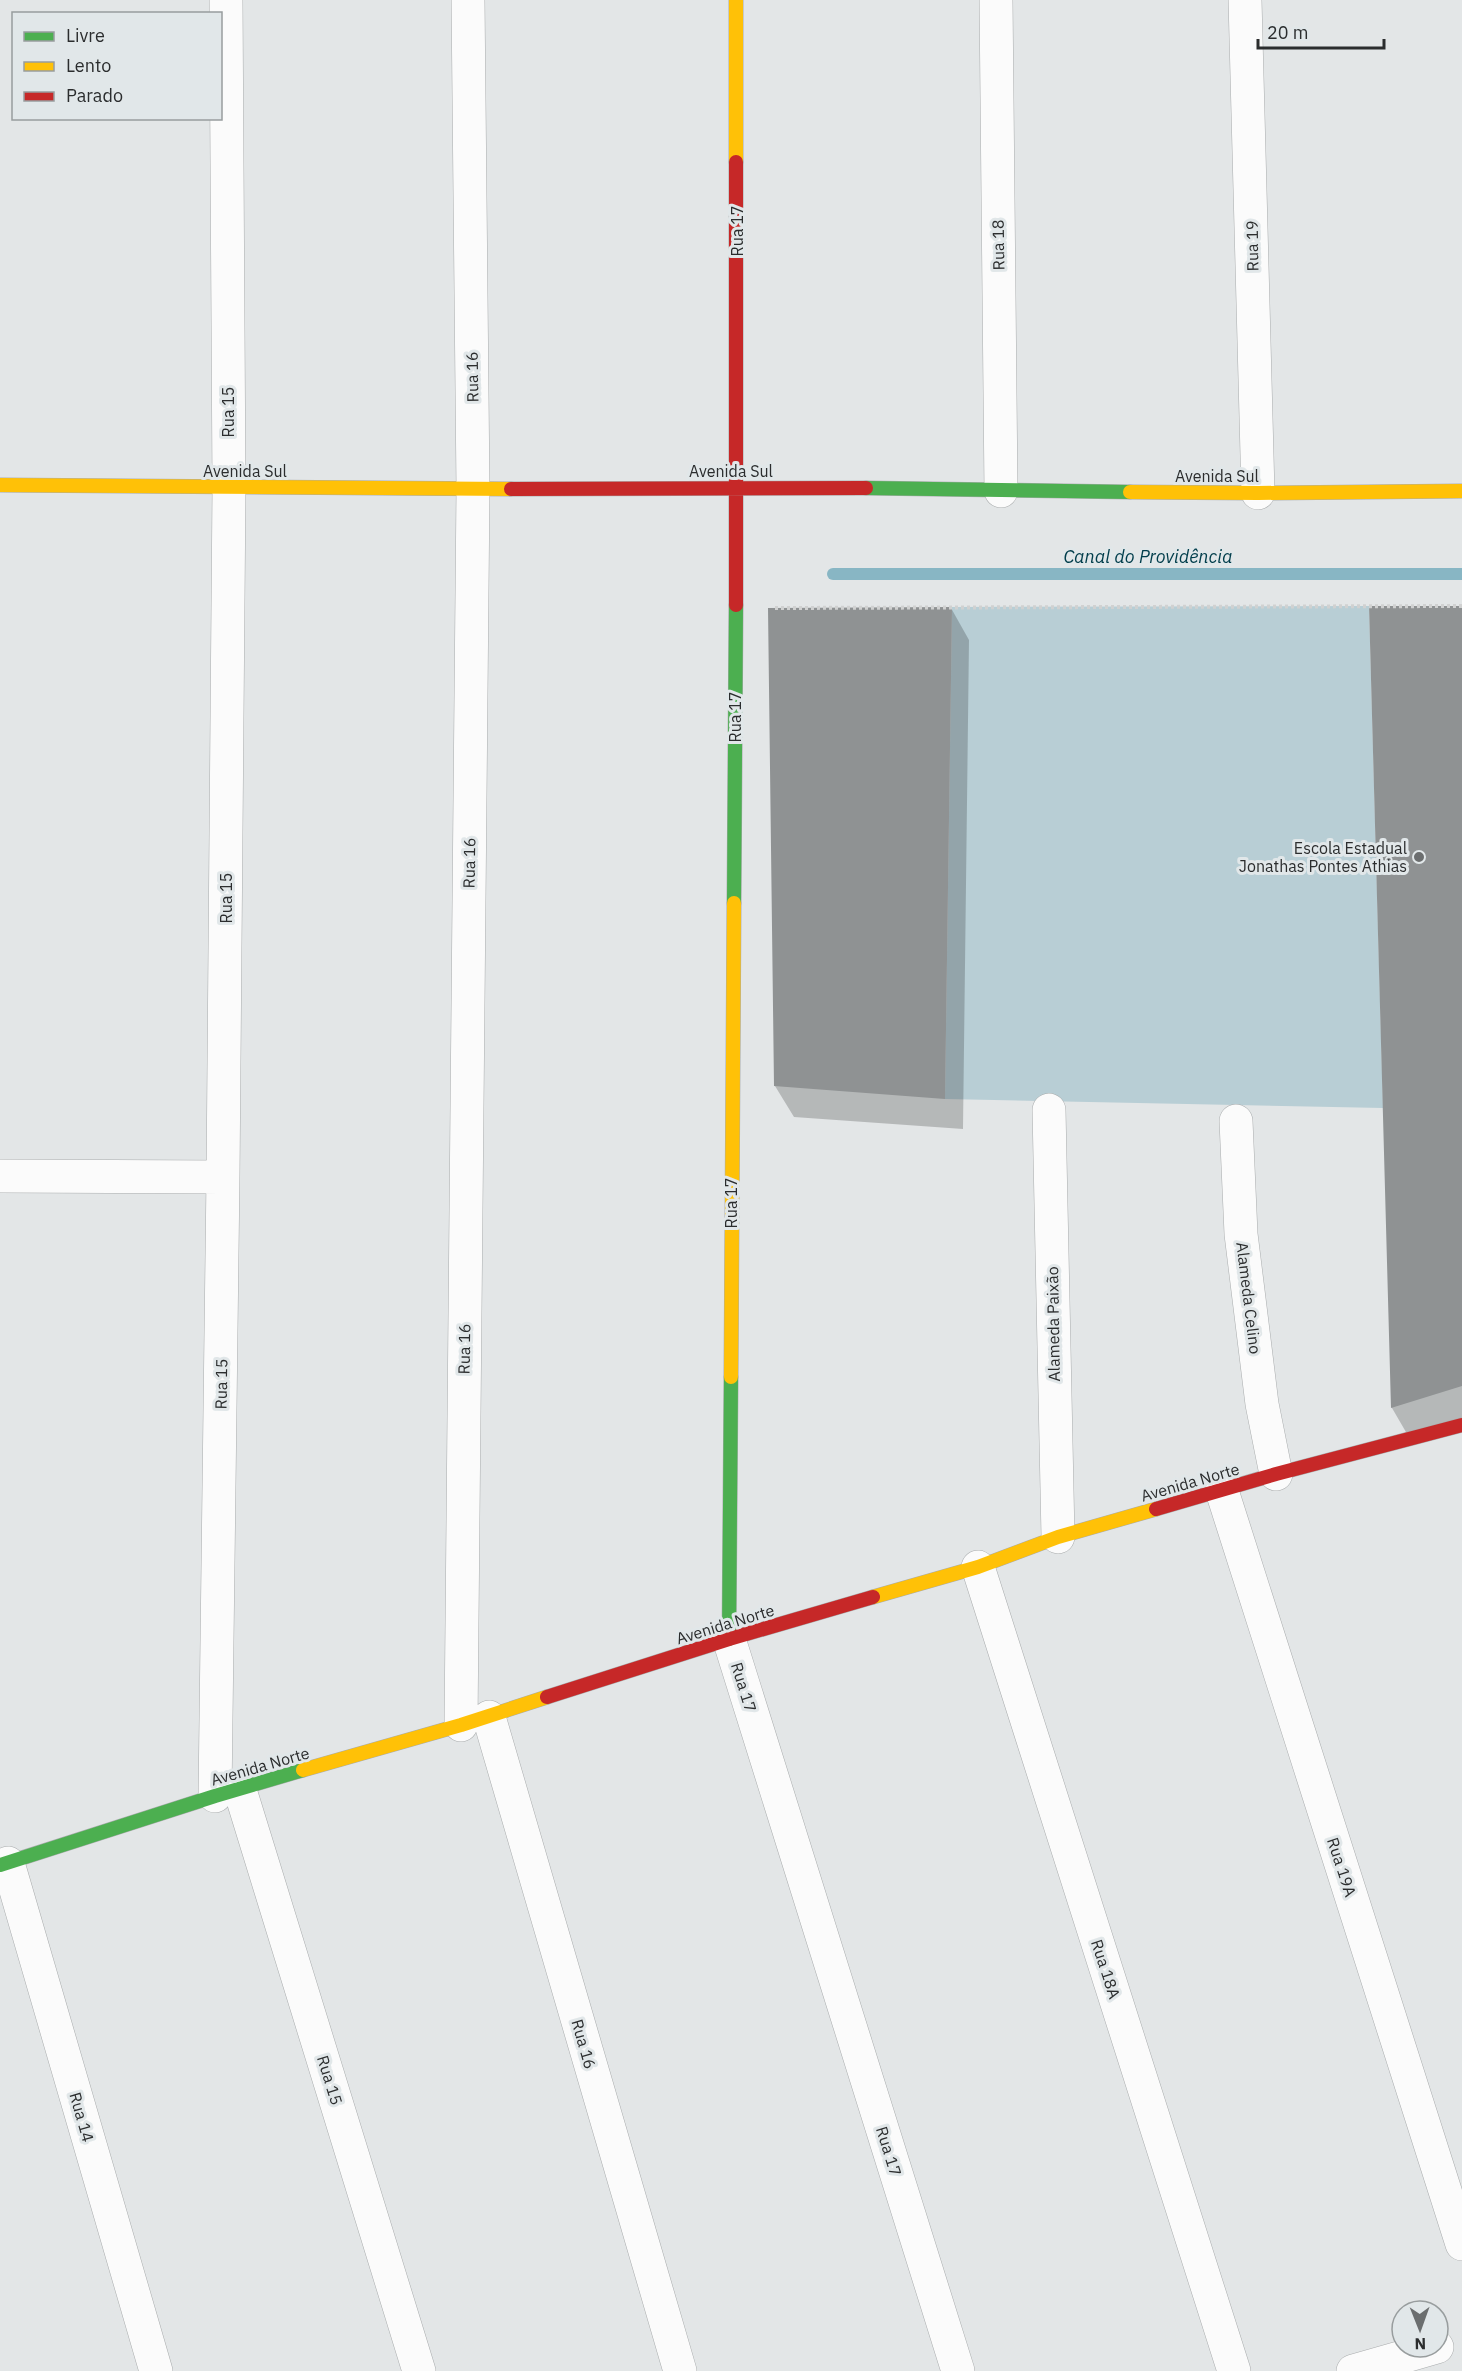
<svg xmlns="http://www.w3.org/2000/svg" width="1462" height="2371" font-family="'IBM Plex Sans',sans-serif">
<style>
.green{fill:#b8ced5}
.shadow{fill:#0003}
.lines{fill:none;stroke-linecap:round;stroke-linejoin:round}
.stream{stroke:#88b6c4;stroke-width:12}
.building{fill:#8f9293}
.street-casing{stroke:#a9acad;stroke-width:34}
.fast-casing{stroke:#a9acad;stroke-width:15}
.slow-casing{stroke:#a9acad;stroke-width:15}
.jam-casing{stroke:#a9acad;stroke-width:15}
.path{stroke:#d0d1d1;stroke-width:4;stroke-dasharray:3 3;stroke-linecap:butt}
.street{stroke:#fbfbfb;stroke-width:33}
.fast{stroke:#4caf50;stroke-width:14}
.slow{stroke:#ffc107;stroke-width:14}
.jam{stroke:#c62828;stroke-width:14}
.poi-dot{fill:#6b6e6f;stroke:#e1e7e9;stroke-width:2}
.labels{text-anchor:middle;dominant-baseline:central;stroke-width:6;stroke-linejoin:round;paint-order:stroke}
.street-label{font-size:16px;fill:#2b2d2e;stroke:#e1e7e9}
.poi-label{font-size:16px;fill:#2b2d2e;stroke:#e1e7e9;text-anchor:end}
.water-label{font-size:18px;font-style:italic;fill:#003d4b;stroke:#e1e7e9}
</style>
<rect width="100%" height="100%" fill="#e3e6e7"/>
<path class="green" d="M 1369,606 L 1383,1108 L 945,1099 L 952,607 Z"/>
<path class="shadow" d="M 1462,607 L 1462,1423 L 1410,1439 L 1392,1408 Z
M 951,608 L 969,640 L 963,1129 L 794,1117 L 775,1086 Z"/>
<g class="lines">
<path class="stream" d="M 833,574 L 1462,574"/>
</g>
<path class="building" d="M 1369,606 L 1462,606 L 1462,1386 L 1391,1408 Z
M 952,607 L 945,1099 L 774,1086 L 768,608 Z"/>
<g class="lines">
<defs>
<path id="street" d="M 996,0 L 1001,491
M 1245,0 L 1258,493
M 1049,1110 L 1058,1537
M 1236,1121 L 1241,1234 L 1262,1404 L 1276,1474
M 0,1176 L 223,1177
M 1222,1491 L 1462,2244
M 978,1567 L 1234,2371
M 729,1639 L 958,2371
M 489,1717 L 680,2371
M 461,1725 L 473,489 L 468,0
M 240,1790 L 419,2371
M 215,1796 L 223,1177 L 229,488 L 226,0
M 8,1863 L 156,2371
M 1353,2371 L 1437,2347"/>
<path id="fast" d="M 866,488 L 1130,492
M 734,903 L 736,605
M 729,1639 L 731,1377
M 0,1865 L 215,1796 L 303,1770"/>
<path id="slow" d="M 736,0 L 736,162
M 0,485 L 511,489
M 1130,492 L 1258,493 L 1462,491
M 731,1377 L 734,903
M 873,1597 L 978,1567 L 1058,1537 L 1156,1509
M 303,1770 L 461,1725 L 547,1697"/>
<path id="jam" d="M 511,489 L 866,488
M 736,605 L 736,162
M 1156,1509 L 1276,1474 L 1462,1425
M 547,1697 L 729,1639 L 873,1597"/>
</defs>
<use href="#street" class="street-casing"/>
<use href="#fast" class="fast-casing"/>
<use href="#slow" class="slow-casing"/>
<use href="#jam" class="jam-casing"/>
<path class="path" d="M 775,608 L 1462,606"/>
<use href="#street" class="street"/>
<use href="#fast" class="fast"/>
<use href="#slow" class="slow"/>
<use href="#jam" class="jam"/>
</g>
<circle class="poi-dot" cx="1419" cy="857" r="6"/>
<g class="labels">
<g class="street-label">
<text transform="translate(737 231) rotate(-90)">Rua 17</text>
<text transform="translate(998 245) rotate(-91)">Rua 18</text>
<text transform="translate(1252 246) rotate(-91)">Rua 19</text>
<text transform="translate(472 377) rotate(-91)">Rua 16</text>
<text transform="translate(228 412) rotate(-90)">Rua 15</text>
<text x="245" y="471">Avenida Sul</text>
<text x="731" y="471">Avenida Sul</text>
<text x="1217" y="476">Avenida Sul</text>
<text transform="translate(735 717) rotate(-90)">Rua 17</text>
<text transform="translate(469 863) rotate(-89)">Rua 16</text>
<text transform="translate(226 898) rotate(-90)">Rua 15</text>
<text transform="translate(731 1203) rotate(-90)">Rua 17</text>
<text transform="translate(1249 1298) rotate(83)">Alameda Celino</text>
<text transform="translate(1053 1324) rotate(-91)">Alameda Paixão</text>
<text transform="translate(464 1349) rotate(-89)">Rua 16</text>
<text transform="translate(221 1384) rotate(-89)">Rua 15</text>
<text transform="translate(1190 1482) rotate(-16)">Avenida Norte</text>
<text transform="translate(725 1624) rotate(-17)">Avenida Norte</text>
<text transform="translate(744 1687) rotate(73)">Rua 17</text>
<text transform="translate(260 1766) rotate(-16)">Avenida Norte</text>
<text transform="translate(1342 1867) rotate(72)">Rua 19A</text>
<text transform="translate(1106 1969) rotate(72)">Rua 18A</text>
<text transform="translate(584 2044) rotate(74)">Rua 16</text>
<text transform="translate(330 2080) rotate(73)">Rua 15</text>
<text transform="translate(82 2117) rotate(74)">Rua 14</text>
<text transform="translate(889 2151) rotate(73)">Rua 17</text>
</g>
<g class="poi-label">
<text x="1407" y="848">Escola Estadual<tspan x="1407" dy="18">Jonathas Pontes Athias</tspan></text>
</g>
<g class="water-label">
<text x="1148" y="556">Canal do Providência</text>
</g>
</g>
<rect x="12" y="12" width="210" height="108" fill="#e1e7e9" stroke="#989d9e" stroke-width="1.5"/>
<rect x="24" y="32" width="30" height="9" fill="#4caf50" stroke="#989d9e" stroke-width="1.5"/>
<text x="66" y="42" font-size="18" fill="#2b2d2e">Livre</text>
<rect x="24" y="62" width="30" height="9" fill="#ffc107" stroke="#989d9e" stroke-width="1.5"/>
<text x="66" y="72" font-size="18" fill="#2b2d2e">Lento</text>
<rect x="24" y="92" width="30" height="9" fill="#c62828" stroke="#989d9e" stroke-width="1.5"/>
<text x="66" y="102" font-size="18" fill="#2b2d2e">Parado</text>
<g transform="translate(1420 2329) rotate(179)"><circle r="28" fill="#e1e7e9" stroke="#989d9e" stroke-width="1.5"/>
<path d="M0-4.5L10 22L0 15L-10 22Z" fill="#6b6e6f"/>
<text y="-9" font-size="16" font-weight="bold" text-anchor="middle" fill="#2b2d2e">N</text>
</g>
<path d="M1258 39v9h126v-9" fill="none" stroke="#2b2d2e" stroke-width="3"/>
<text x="1267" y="39" font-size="18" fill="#2b2d2e" stroke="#e1e7e9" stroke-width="4.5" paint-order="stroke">20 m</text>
</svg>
